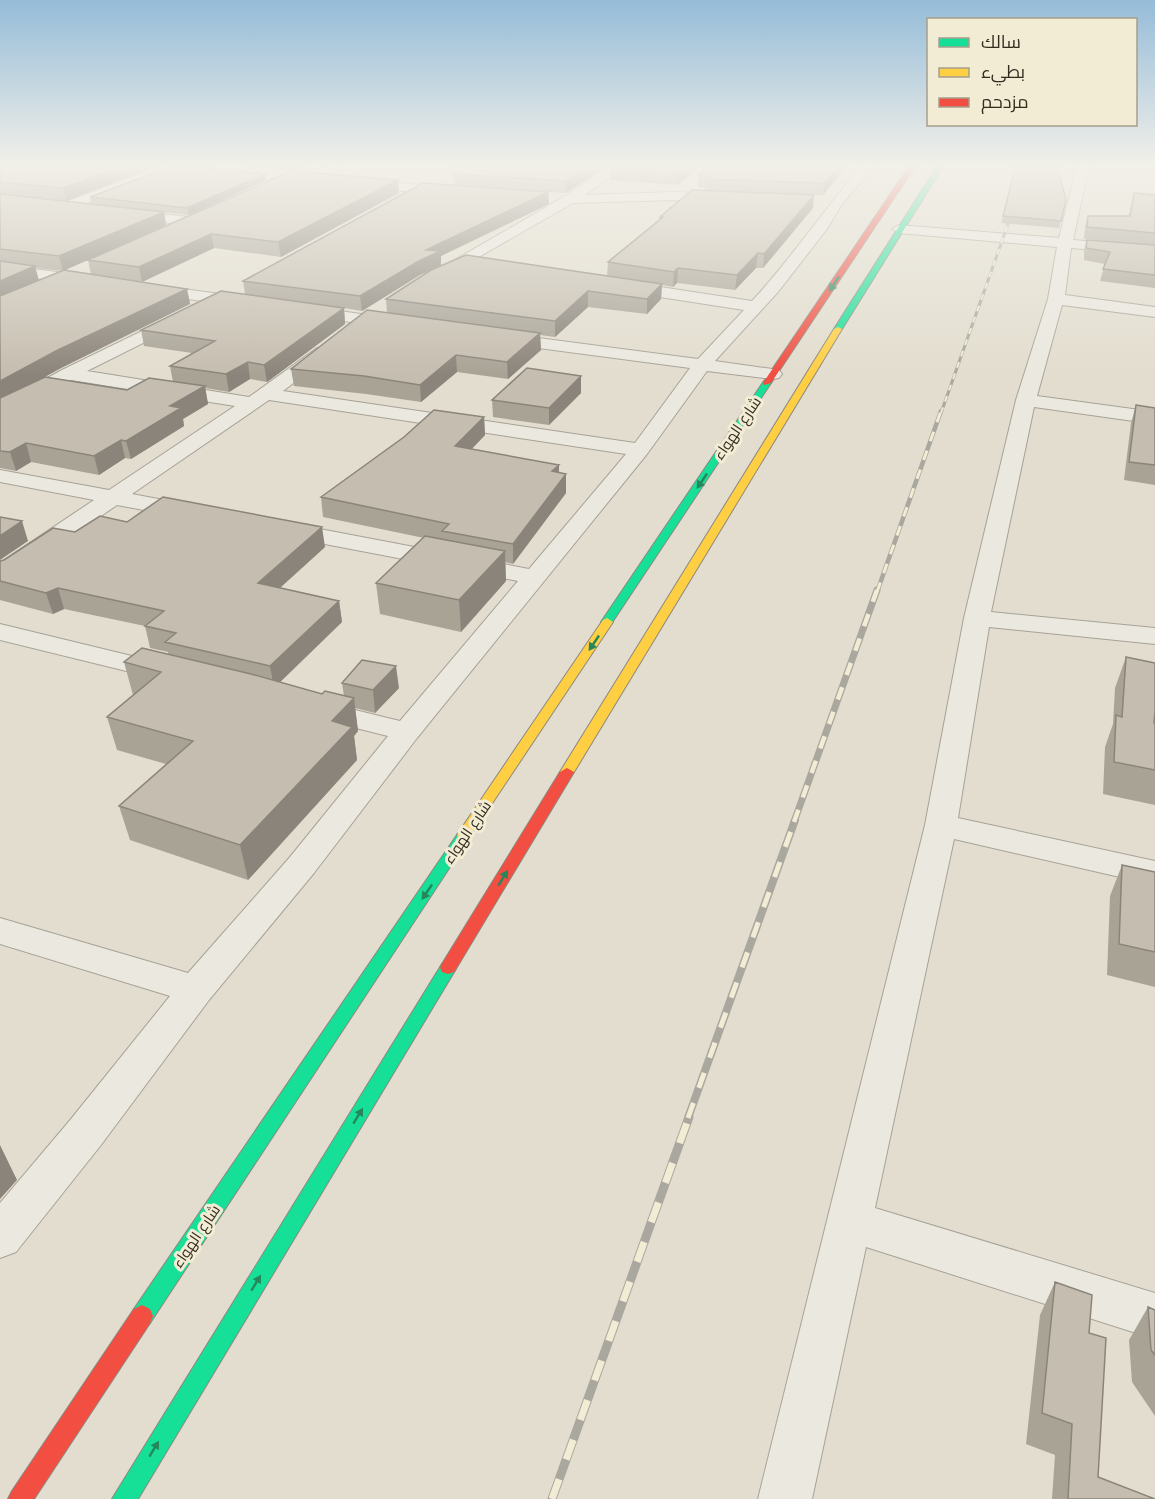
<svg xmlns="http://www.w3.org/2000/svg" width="1155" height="1499" font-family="'Libre Baskerville',Cairo,serif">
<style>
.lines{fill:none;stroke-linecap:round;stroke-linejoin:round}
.street-casing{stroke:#a7a297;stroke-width:2}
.fast-casing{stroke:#8d887e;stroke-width:2}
.slow-casing{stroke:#8d887e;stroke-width:2}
.jam-casing{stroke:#8d887e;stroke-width:2}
.street{fill:#eae8df;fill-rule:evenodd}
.fast{fill:#16e098;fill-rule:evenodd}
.slow{fill:#ffcf43;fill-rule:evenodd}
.jam{fill:#f24e42;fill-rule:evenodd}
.rail-far4-casing{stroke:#aaa79f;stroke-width:3}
.rail-far3-casing{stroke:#aaa79f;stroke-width:4.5}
.rail-far2-casing{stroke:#aaa79f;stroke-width:7}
.rail-far1-casing{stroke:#aaa79f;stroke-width:8}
.rail-casing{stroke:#aaa79f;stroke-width:9}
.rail-far4{stroke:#f2ecd5;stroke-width:2;stroke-dasharray:6;stroke-linecap:butt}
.rail-far3{stroke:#f2ecd5;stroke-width:3;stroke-dasharray:10;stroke-linecap:butt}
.rail-far2{stroke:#f2ecd5;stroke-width:4.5;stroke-dasharray:13;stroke-linecap:butt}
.rail-far1{stroke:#f2ecd5;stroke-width:5;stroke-dasharray:16;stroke-linecap:butt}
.rail{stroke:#f2ecd5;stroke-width:7;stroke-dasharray:21;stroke-linecap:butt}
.wall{fill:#a9a396}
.shaded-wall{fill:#8a847a}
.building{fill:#c5bdaf;stroke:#8a847a;stroke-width:1.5}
.oneway{fill:#26865c}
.labels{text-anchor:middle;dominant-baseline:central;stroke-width:6;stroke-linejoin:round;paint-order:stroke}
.street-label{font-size:15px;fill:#352c20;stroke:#f2ecd5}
</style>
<rect width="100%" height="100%" fill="#e2ddce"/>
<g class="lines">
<defs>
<path id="street" d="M 165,165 L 181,165 L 70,210 L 65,211 L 58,207 L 60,204 Z
M 329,165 L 344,165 C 324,184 304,178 282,184 L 276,180 L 290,173 L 308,174 Z
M 612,165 L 626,165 L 585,195 L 675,192 L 723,194 L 729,198 L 723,202 L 675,200 L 573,203 L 442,278 L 437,280 L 429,275 L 567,195 Z
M 863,165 L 875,165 L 842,204 L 827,229 L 778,292 L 715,361 L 779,370 L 782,374 L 779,378 L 773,379 L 707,371 L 647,454 L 417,738 L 314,873 L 209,1000 L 101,1145 L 16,1252 L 0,1258 L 0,1203 L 71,1119 L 170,996 L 0,944 L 0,918 L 188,973 L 290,857 L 388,736 L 308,716 L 304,710 L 308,704 L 318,701 L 400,721 L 518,581 L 283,536 L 275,534 L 271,529 L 275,524 L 283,522 L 529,569 L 626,454 L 269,400 L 132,494 L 200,507 L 203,512 L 200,517 L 192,519 L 117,505 L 9,579 L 0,581 L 0,563 L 94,500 L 0,482 L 0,470 L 109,490 L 235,406 L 71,380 L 0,418 L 0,404 L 62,370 L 177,314 L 185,319 L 183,323 L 87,371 L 249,397 L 317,348 L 329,348 L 332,352 L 329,356 L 283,391 L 635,443 L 690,368 L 500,343 L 494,342 L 491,338 L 494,334 L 500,333 L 698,359 L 744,310 L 621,291 L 613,286 L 616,283 L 621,281 L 752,301 C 792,258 824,209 863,165 Z
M 1077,165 L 1089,165 L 1073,240 L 1155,247 L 1155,255 L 1071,248 L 1065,295 L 1155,307 L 1155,317 L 1062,305 L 1037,396 L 1155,412 L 1155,424 L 1034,407 L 991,612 L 1155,628 L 1155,644 L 989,627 L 958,818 L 1155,861 L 1155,885 L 954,839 L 875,1208 L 1155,1293 L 1155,1339 L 866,1247 L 812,1499 L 758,1499 L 925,825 L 964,618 L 1016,400 L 1048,299 L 1057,247 L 899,233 L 892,229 L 899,225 L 1059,238 Z
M 358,179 L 453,188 L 459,192 L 453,196 L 354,186 L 352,183 L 354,180 Z
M 125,210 L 189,217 L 196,221 L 189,225 L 120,217 L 118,214 Z
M 0,265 L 90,276 L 98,281 L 90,286 L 0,273 Z
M 146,284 L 250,298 L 258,303 L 250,308 L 140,292 L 138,289 L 140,286 Z
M 304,306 L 396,319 L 404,324 L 396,329 L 298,314 L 296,311 Z
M 0,624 L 173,666 L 177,672 L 173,678 L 163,680 L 0,640 Z"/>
<path id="fast" d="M 938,165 L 944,165 L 842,329 L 835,331 L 834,329 Z
M 764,381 L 771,383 L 611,624 L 603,624 L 601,622 Z
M 464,830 L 469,832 L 471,835 L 469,838 L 150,1323 L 142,1327 L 134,1323 L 131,1316 L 134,1309 L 459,832 Z
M 448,962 L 454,964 L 456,968 L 454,972 L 138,1499 L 112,1499 L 442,964 Z"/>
<path id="slow" d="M 838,327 L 842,329 L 574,772 L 567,776 L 562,775 L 560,772 L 834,329 Z
M 607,618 L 613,622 L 469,838 L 459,838 L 457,835 L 459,832 L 603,620 Z"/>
<path id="jam" d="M 910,165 L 916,165 L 771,383 L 764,385 L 763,383 Z
M 567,768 L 574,772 L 454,972 L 448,974 L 442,972 L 440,968 L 442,964 L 560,772 Z
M 142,1305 L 150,1309 L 153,1316 L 150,1323 L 34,1499 L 8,1499 L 12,1491 L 134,1309 Z"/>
</defs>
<use href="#street" class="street-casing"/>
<use href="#fast" class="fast-casing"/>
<use href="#slow" class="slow-casing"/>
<use href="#jam" class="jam-casing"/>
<use href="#street" class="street"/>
<use href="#fast" class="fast"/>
<use href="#slow" class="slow"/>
<use href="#jam" class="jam"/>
<defs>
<path id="rail-far4" d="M 941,413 L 1013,210"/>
<path id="rail-far3" d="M 877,592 L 941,411"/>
<path id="rail-far2" d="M 794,822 L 877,590"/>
<path id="rail-far1" d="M 688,1118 L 795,820"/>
<path id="rail" d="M 552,1499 L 689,1117"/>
</defs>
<use href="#rail-far4" class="rail-far4-casing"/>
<use href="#rail-far3" class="rail-far3-casing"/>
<use href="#rail-far2" class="rail-far2-casing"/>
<use href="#rail-far1" class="rail-far1-casing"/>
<use href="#rail" class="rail-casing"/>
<use href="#rail-far4" class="rail-far4"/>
<use href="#rail-far3" class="rail-far3"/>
<use href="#rail-far2" class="rail-far2"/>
<use href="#rail-far1" class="rail-far1"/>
<use href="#rail" class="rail"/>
</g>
<path class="wall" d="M 0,165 L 159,165 L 66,201 L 91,204 L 90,197 L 266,180 L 189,215 L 164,212 L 166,225 L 63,271 L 35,268 L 39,281 L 91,274 L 88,260 L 399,193 L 281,257 L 214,248 L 142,282 L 187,289 L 190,304 L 61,368 L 38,381 L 127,390 L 173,382 L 170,366 L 192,353 L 144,346 L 141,330 L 245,294 L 243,281 L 455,185 L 451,165 L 609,165 L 566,193 L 548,192 L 549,204 L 441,256 L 441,265 L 420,275 L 362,311 L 344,308 L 345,324 L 267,382 L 250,379 L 229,392 L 205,388 L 208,404 L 183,419 L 184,426 L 131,459 L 125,458 L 99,475 L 31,462 L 16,471 L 0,468 Z
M 231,165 L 310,165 L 294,171 Z
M 614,165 L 704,165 L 677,185 L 610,180 L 610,168 Z
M 847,165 L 823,195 L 814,195 L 813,208 L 763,268 L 756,268 L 735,290 L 677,283 L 673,287 L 662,285 L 661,299 L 647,314 L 588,307 L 555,337 L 540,335 L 541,350 L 508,379 L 457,372 L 421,402 L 366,394 L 294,386 L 291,369 L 387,313 L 386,299 L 607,276 L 608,262 L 659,220 L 660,217 L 705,191 L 705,188 L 698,187 L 698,175 Z
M 1056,173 L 1066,200 L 1059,228 L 1001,223 L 1003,216 Z
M 1134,193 L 1155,195 L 1155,245 L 1084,239 L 1085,227 L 1088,216 L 1129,216 Z
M 1087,240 L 1155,245 L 1155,288 L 1100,281 L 1105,264 L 1084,260 L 1084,251 Z
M 581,376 L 581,393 L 549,425 L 493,417 L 492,400 Z
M 1136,405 L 1155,408 L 1155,485 L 1124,480 L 1131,423 Z
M 484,417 L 485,435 L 472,449 L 559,473 L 566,493 L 513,564 L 505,562 L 506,581 L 461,632 L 380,614 L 376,583 L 424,538 L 323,517 L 321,497 Z
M 127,522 L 325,547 L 280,588 L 339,601 L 342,622 L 280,682 L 322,694 L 344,696 L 342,683 L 399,688 L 375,713 L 355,708 L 358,731 L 354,736 L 357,760 L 248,880 L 130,840 L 119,806 L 166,764 L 117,750 L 107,717 L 133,695 L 124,662 L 168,654 L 168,652 L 150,648 L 145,626 L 64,609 L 53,614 L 0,600 L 0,561 L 75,532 Z
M 1126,657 L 1154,723 L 1155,723 L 1155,805 L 1103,794 L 1105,747 L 1113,724 L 1115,688 Z
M 1122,865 L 1155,872 L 1155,987 L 1107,975 L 1110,896 Z
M 1055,1282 L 1089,1333 L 1098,1477 L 1155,1499 L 1052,1499 L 1055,1455 L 1026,1444 L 1040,1315 Z
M 1148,1307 L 1155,1310 L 1155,1416 L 1132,1382 L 1129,1340 Z"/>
<path class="shaded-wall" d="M 125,165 L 159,165 L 66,201 L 63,188 Z
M 293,165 L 310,165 L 294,171 Z
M 591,165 L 609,165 L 566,193 L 566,181 Z
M 689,165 L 704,165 L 677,185 L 678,173 Z
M 840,165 L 847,165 L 823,195 L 825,183 Z
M 265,174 L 266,180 L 189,215 L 187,208 Z
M 398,180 L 399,193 L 281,257 L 278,242 Z
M 548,192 L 549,204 L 441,256 L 441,265 L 420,275 L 362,311 L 360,296 L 426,250 Z
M 814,195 L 813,208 L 763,268 L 764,254 Z
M 164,212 L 166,225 L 63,271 L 59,256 Z
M 211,234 L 214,248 L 142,282 L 139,267 Z
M 758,253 L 756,268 L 735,290 L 737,275 Z
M 35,266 L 39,281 L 0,299 L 0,281 Z
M 678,268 L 677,283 L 673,287 L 674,272 Z
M 662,284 L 661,299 L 647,314 L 647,299 Z
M 187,289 L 190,304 L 61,368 L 0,401 L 0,381 L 56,351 Z
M 588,291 L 588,307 L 555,337 L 555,321 Z
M 344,308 L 345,324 L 267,382 L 264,365 Z
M 540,333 L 541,350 L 508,379 L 507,362 Z
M 456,355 L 457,372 L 421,402 L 420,385 Z
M 248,362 L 250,379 L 229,392 L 226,374 Z
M 581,376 L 581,393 L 549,425 L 549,408 Z
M 205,386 L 208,404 L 183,419 L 184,426 L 131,459 L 126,441 L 170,406 Z
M 484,417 L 485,435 L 457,464 L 455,446 Z
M 121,440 L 125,458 L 99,475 L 94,456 Z
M 26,443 L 31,462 L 16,471 L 10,452 Z
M 559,465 L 559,482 L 566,474 L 566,493 L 513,564 L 513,544 L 552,471 Z
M 22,521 L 28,541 L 0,560 L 0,536 Z
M 322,527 L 325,547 L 262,604 L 258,583 Z
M 505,551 L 506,581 L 461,632 L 459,600 Z
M 58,588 L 64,609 L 53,614 L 46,593 Z
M 339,601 L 342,622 L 274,688 L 270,666 Z
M 396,666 L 399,688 L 375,713 L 373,690 Z
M 354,698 L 358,731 L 354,736 L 357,760 L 248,880 L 240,845 L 332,721 Z
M 0,1145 L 17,1180 L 0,1199 Z"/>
<path class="building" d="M 0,165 L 125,165 L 63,188 L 0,182 Z
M 175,165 L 265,174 L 187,208 L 90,197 Z
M 452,165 L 591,165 L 566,181 L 454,174 Z
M 614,165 L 689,165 L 678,173 L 610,168 Z
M 711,165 L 840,165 L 825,183 L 706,179 L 709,176 L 698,175 Z
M 1016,165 L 1058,165 L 1055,173 L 1059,173 L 1066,200 L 1061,221 L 1003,216 Z
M 291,171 L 398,180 L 278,242 L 211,234 L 139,267 L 88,260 Z
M 423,183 L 548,192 L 426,250 L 440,251 L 419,261 L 360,296 L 243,281 Z
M 692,190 L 814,195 L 764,254 L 758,253 L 737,275 L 678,268 L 674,272 L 608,262 L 663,217 L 660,217 Z
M 1134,193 L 1155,195 L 1155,233 L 1087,227 L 1088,216 L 1130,216 Z
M 0,194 L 164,212 L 59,256 L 0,249 Z
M 1087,240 L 1155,245 L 1155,275 L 1103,269 L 1110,252 L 1086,248 Z
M 466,255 L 662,284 L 647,299 L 588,291 L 555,321 L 386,299 L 431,270 Z
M 0,261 L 35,266 L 0,281 Z
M 64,270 L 187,289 L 56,351 L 0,381 L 0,296 Z
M 221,291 L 344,308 L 264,365 L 248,362 L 226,374 L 170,366 L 215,341 L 141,330 Z
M 367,310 L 540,333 L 507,362 L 456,355 L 420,385 L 364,376 L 291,369 Z
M 527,368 L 581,376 L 549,408 L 492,400 Z
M 45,377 L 127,390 L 149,378 L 205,386 L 170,406 L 181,408 L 126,441 L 121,440 L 94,456 L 26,443 L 10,452 L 0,451 L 0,398 Z
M 1136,405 L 1155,408 L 1155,465 L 1129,462 Z
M 434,410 L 484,417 L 455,446 L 559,465 L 552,471 L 566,474 L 513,544 L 442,531 L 449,524 L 321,497 L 404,437 Z
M 163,497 L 322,527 L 258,583 L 339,601 L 270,666 L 165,642 L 176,633 L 145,626 L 164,611 L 58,588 L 46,593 L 0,581 L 0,561 L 4,560 L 53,528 L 75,532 L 100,516 L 127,522 Z
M 0,517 L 22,521 L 0,536 Z
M 425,536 L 505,551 L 459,600 L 376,583 Z
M 142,648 L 251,674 L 322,694 L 325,691 L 354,698 L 332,721 L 352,727 L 240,845 L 119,806 L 193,741 L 107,717 L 161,672 L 124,662 Z
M 1126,657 L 1155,663 L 1155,711 L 1154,723 L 1155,723 L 1155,770 L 1114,762 L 1116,715 L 1122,717 Z
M 362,660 L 396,666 L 373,690 L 342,683 Z
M 1122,865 L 1155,872 L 1155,952 L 1119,944 Z
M 1055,1282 L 1092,1295 L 1089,1333 L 1106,1338 L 1098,1477 L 1155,1499 L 1068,1499 L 1072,1424 L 1042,1413 Z
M 1148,1307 L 1155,1310 L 1155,1355 L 1151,1350 Z"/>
<defs><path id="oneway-solid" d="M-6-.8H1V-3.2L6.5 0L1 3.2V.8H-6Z" transform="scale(1.5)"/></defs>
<g class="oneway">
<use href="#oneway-solid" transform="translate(834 284) rotate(124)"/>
<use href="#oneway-solid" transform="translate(702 481) rotate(124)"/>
<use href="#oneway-solid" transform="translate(594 643) rotate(124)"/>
<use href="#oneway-solid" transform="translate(503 878) rotate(-59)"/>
<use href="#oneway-solid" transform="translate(427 892) rotate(124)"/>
<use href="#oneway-solid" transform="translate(358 1116) rotate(-59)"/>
<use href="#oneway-solid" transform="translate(256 1283) rotate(-59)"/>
<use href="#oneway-solid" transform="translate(154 1449) rotate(-59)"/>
</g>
<linearGradient id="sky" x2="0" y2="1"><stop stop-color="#95bcd8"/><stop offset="0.44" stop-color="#f2f0e9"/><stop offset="1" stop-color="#f2f0e9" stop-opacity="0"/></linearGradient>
<rect width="1155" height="375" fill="url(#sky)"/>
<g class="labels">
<g class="street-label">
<text transform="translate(737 428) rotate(-56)">شارع الهواء</text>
<text transform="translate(467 832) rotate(-56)">شارع الهواء</text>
<text transform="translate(196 1236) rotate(-56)">شارع الهواء</text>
</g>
</g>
<rect x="927" y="18" width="210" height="108" fill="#f2ecd5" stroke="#a69f8d" stroke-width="1.5"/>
<rect x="939" y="38" width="30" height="9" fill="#16e098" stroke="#a69f8d" stroke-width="1.5"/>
<text x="981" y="48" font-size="18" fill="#352c20">سالك</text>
<rect x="939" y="68" width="30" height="9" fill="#ffcf43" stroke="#a69f8d" stroke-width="1.5"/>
<text x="981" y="78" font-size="18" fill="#352c20">بطيء</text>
<rect x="939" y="98" width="30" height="9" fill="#f24e42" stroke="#a69f8d" stroke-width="1.5"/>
<text x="981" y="108" font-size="18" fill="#352c20">مزدحم</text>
</svg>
